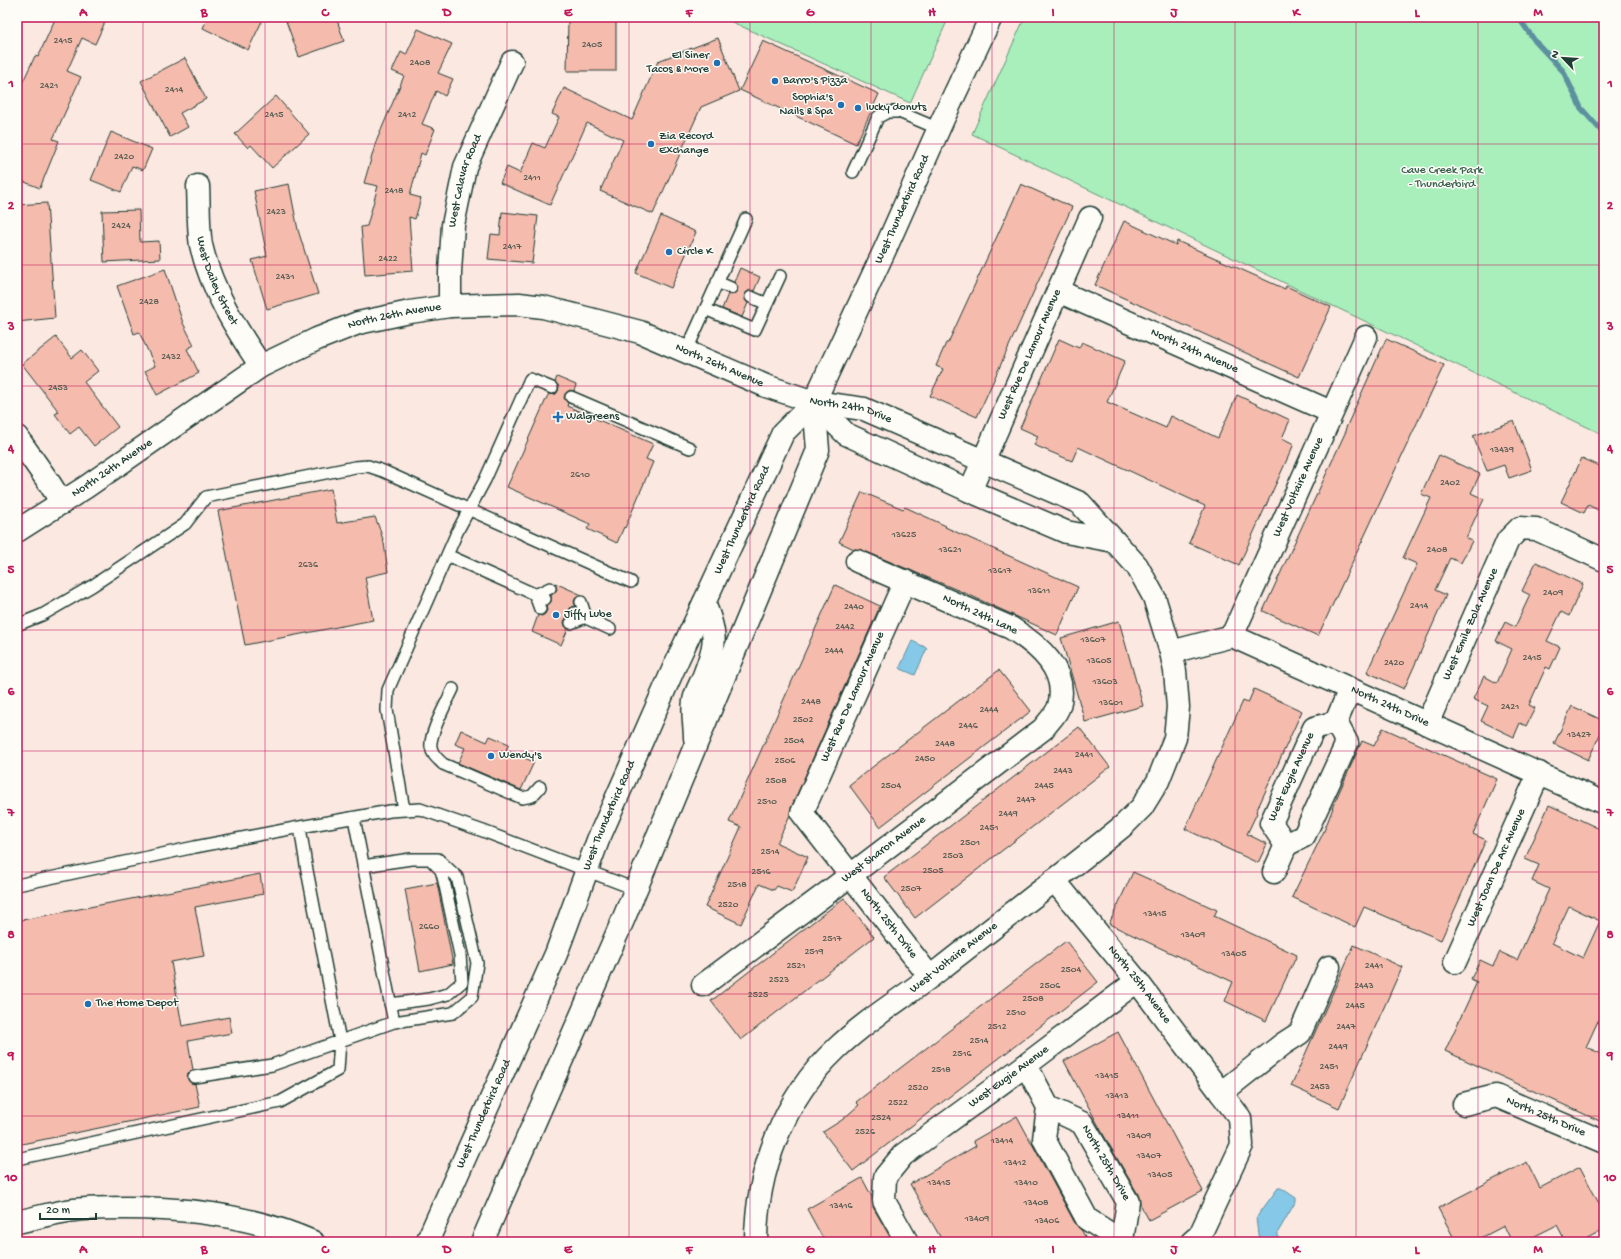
<svg xmlns="http://www.w3.org/2000/svg" width="1621" height="1259" font-family="'Gochi Hand',sans-serif">
<style>
.green{fill:#a8efbc;stroke:#649678}
.water{fill:#86c8e7;stroke:#5d909f}
.lines{fill:none;stroke-linecap:round;stroke-linejoin:round}
.stream{stroke:#5d909f;stroke-width:5.5}
.building{fill:#f5bbad;stroke:#1f3d34;fill-rule:evenodd}
.lane-casing{stroke:#1f3d34;stroke-width:14}
.street-casing{stroke:#1f3d34;stroke-width:25}
.secondary-casing{stroke:#1f3d34;stroke-width:25}
.lane{stroke:#fdfcf7;stroke-width:11}
.street{stroke:#fdfcf7;stroke-width:22}
.secondary{stroke:#fdfcf7;stroke-width:22}
.grid{fill:none;stroke:#c2185b;stroke-width:1;stroke-opacity:0.55}
.poi-dot{fill:#1f6fb2;stroke:#fdfcf7;stroke-width:1.5}
.labels{text-anchor:middle;dominant-baseline:central;stroke-width:3;stroke-linejoin:round;paint-order:stroke}
.number-label{font-size:10px;fill:#545c52}
.poi-label{font-size:12px;fill:#1f3d34;stroke:#fdfcf7;text-anchor:start}
.park-label{font-size:12px;fill:#3a614f;stroke:#fdfcf7}
.street-label{font-size:12px;fill:#1f3d34;stroke:#fdfcf7}
.neatline{fill:none;stroke:#c2185b;stroke-width:1.5}
.grid-label{font-size:13px;text-anchor:middle;font-weight:bold;fill:#c2185b}
</style>
<rect width="100%" height="100%" fill="#fbe8e1"/>
<filter id="ink" filterUnits="userSpaceOnUse"><feTurbulence type="fractalNoise" baseFrequency=".025" numOctaves="2"/><feDisplacementMap in="SourceGraphic" scale="8" xChannelSelector="R" yChannelSelector="G"/><feConvolveMatrix kernelMatrix="1 2 1 2 8 2 1 2 1" color-interpolation-filters="sRGB"/></filter>
<g filter="url(#ink)">
<path class="green" d="M 721,17 L 949,17 L 910,103 Z
M 1025,17 L 1604,17 L 1604,435 L 972,134 Z"/>
<path class="water" d="M 912,641 L 927,648 L 915,675 L 901,669 L 900,667 Z
M 1278,1188 L 1281,1188 L 1296,1198 L 1296,1201 L 1278,1232 L 1278,1242 L 1259,1242 L 1256,1218 Z"/>
<g class="lines">
<path class="stream" d="M 1518,17 L 1535,41 L 1563,71 L 1581,108 L 1604,134"/>
</g>
<path class="building" d="M 56,17 L 93,17 L 105,22 L 95,44 L 82,38 L 67,71 L 81,77 L 53,139 L 59,141 L 40,188 L 17,179 L 17,94 L 35,56 L 38,57 Z
M 208,17 L 264,17 L 248,50 L 203,28 Z
M 297,17 L 336,17 L 344,41 L 299,57 L 286,21 Z
M 568,19 L 616,20 L 616,71 L 567,71 Z
M 418,29 L 452,44 L 438,73 L 453,79 L 445,96 L 436,91 L 422,124 L 435,129 L 425,155 L 421,153 L 410,195 L 421,198 L 415,219 L 409,217 L 413,271 L 365,275 L 361,227 L 367,226 L 378,186 L 364,183 L 376,142 L 404,76 L 392,71 L 401,52 L 406,55 Z
M 718,38 L 739,91 L 701,107 L 653,214 L 600,191 L 623,140 L 587,123 L 550,205 L 500,183 L 507,167 L 520,173 L 533,143 L 545,148 L 559,117 L 552,114 L 564,88 L 632,120 L 658,61 Z
M 763,41 L 879,94 L 856,144 L 740,90 Z
M 185,58 L 206,99 L 180,113 L 188,127 L 170,137 L 141,81 Z
M 276,96 L 309,134 L 272,168 L 251,145 L 248,148 L 235,134 Z
M 111,132 L 152,149 L 143,170 L 132,166 L 121,192 L 91,180 Z
M 289,184 L 298,230 L 318,294 L 267,309 L 252,260 L 267,256 L 254,191 Z
M 1021,184 L 1072,207 L 977,417 L 930,396 L 943,369 L 936,366 L 946,343 L 948,343 Z
M 47,203 L 55,318 L 17,322 L 17,205 Z
M 139,210 L 140,242 L 159,241 L 160,259 L 104,262 L 102,211 Z
M 502,212 L 538,216 L 532,263 L 488,259 L 491,234 L 500,235 Z
M 661,216 L 696,232 L 671,288 L 636,273 Z
M 1124,221 L 1176,245 L 1177,241 L 1285,289 L 1286,286 L 1331,307 L 1299,377 L 1095,285 Z
M 740,268 L 760,277 L 754,291 L 750,290 L 745,294 L 744,298 L 748,303 L 742,317 L 722,309 L 728,294 L 732,295 L 737,291 L 738,287 L 734,282 Z
M 165,269 L 183,323 L 194,345 L 187,349 L 199,373 L 157,395 L 145,371 L 155,366 L 139,332 L 134,334 L 117,286 Z
M 56,337 L 72,358 L 82,350 L 98,371 L 84,382 L 118,427 L 94,446 L 79,427 L 70,434 L 55,414 L 59,412 L 22,364 Z
M 1059,339 L 1079,348 L 1082,342 L 1125,361 L 1107,402 L 1166,428 L 1171,416 L 1218,438 L 1237,395 L 1290,420 L 1282,438 L 1294,444 L 1239,565 L 1189,543 L 1205,506 L 1078,447 L 1072,461 L 1034,445 L 1038,436 L 1020,428 Z
M 1386,339 L 1444,365 L 1318,636 L 1263,611 L 1346,431 L 1345,430 Z
M 557,377 L 576,385 L 574,391 L 570,390 L 565,394 L 564,398 L 568,403 L 567,406 L 653,444 L 646,459 L 653,462 L 625,528 L 624,527 L 617,543 L 587,529 L 590,524 L 507,487 L 547,397 L 549,394 L 556,394 L 558,391 L 559,387 L 555,382 Z
M 1514,421 L 1532,470 L 1509,478 L 1504,465 L 1487,471 L 1473,436 Z
M 1439,455 L 1480,474 L 1471,493 L 1484,499 L 1466,538 L 1472,541 L 1461,563 L 1450,558 L 1435,590 L 1446,595 L 1404,689 L 1367,672 L 1417,564 L 1403,558 L 1431,498 L 1421,494 Z
M 1582,458 L 1604,468 L 1604,513 L 1588,505 L 1584,513 L 1561,502 Z
M 331,489 L 337,523 L 375,517 L 380,530 L 384,543 L 388,572 L 365,577 L 373,620 L 245,645 L 218,511 Z
M 862,492 L 903,509 L 905,507 L 946,526 L 945,527 L 1078,587 L 1057,635 L 967,594 L 862,550 L 854,549 L 839,542 Z
M 1536,562 L 1583,584 L 1569,616 L 1561,612 L 1547,641 L 1560,647 L 1550,669 L 1546,667 L 1529,705 L 1535,708 L 1526,726 L 1520,723 L 1514,737 L 1481,721 L 1488,706 L 1473,699 L 1484,676 L 1497,683 L 1512,649 L 1496,641 L 1505,622 L 1515,627 L 1530,595 L 1522,591 Z
M 555,583 L 582,595 L 576,598 L 574,601 L 575,606 L 571,607 L 569,610 L 569,616 L 566,618 L 564,622 L 565,626 L 568,629 L 561,645 L 532,632 L 538,615 L 542,616 L 545,614 L 547,610 L 546,606 L 551,602 L 551,595 L 555,592 L 557,589 Z
M 835,585 L 880,606 L 791,808 L 790,815 L 777,843 L 808,857 L 799,877 L 792,892 L 777,886 L 774,890 L 759,884 L 741,924 L 705,907 L 741,827 L 729,822 Z
M 1119,621 L 1143,706 L 1085,722 L 1061,638 Z
M 999,670 L 1031,711 L 880,827 L 849,785 Z
M 1254,689 L 1302,711 L 1256,812 L 1257,813 L 1247,834 L 1267,844 L 1258,863 L 1185,829 L 1243,701 L 1248,703 Z
M 1572,706 L 1604,721 L 1604,726 L 1588,760 L 1554,744 Z
M 1079,727 L 1110,767 L 915,918 L 884,877 Z
M 1383,728 L 1497,779 L 1473,834 L 1486,840 L 1441,940 L 1364,907 L 1355,927 L 1292,897 L 1324,831 L 1333,808 L 1332,808 L 1362,741 L 1374,746 Z
M 461,730 L 487,742 L 490,736 L 509,744 L 506,750 L 534,762 L 521,790 L 458,763 L 465,748 L 455,744 Z
M 1549,805 L 1604,831 L 1604,1008 L 1586,1047 L 1604,1055 L 1604,1123 L 1445,1051 L 1477,982 L 1471,979 L 1480,960 L 1493,966 L 1500,952 L 1517,960 L 1549,889 L 1532,881 L 1539,865 L 1525,859 ZM 1569,906 L 1600,921 L 1583,958 L 1552,943 Z
M 1133,872 L 1217,910 L 1214,916 L 1297,955 L 1266,1021 L 1225,1001 L 1233,982 L 1109,924 Z
M 260,874 L 263,894 L 195,907 L 204,956 L 171,962 L 182,1026 L 229,1017 L 232,1033 L 188,1041 L 193,1070 L 188,1074 L 187,1078 L 191,1083 L 195,1084 L 200,1107 L 17,1145 L 17,921 Z
M 437,883 L 453,964 L 420,971 L 405,889 Z
M 844,898 L 874,937 L 741,1040 L 711,1001 Z
M 1066,941 L 1098,982 L 853,1171 L 823,1132 L 842,1120 L 859,1105 L 856,1102 Z
M 1354,945 L 1402,967 L 1339,1108 L 1291,1086 Z
M 1118,1032 L 1203,1191 L 1149,1220 L 1140,1204 L 1139,1196 L 1103,1134 L 1064,1061 Z
M 1017,1116 L 1076,1225 L 1082,1231 L 1088,1242 L 943,1242 L 910,1184 L 976,1146 L 973,1141 Z
M 1527,1162 L 1540,1188 L 1580,1167 L 1604,1213 L 1604,1230 L 1582,1242 L 1566,1242 L 1557,1225 L 1523,1242 L 1512,1242 L 1504,1226 L 1473,1242 L 1456,1242 L 1438,1208 Z
M 862,1178 L 872,1197 L 873,1207 L 893,1242 L 825,1242 L 807,1209 Z"/>
<g class="lines">
<defs>
<path id="lane" d="M 853,172 L 878,117 L 888,112 L 899,112 L 939,129
M 717,282 L 731,288
M 751,297 L 767,304
M 705,309 L 755,330 L 780,276
M 686,352 L 746,219
M 571,397 L 690,448
M 447,555 L 545,599
M 535,595 L 550,588
M 535,595 L 540,609
M 581,602 L 586,617
M 575,613 L 610,629
M 571,623 L 586,617
M 17,625 L 42,615 L 92,586 L 185,524 L 206,497 L 355,467 L 368,466 L 383,471 L 631,582
M 453,689 C 447,702 429,734 431,747 C 432,755 438,759 443,764 L 522,798 L 532,796 L 540,787
M 404,810 L 387,710 L 388,690 L 458,530 L 485,480 L 530,379 L 552,388
M 354,818 L 394,1022
M 17,885 L 195,847 L 300,827 L 390,811 L 420,809 L 483,831 L 635,889
M 390,1004 L 429,999 L 448,994 L 462,982 L 460,955 L 444,881 L 441,870 L 433,862
M 194,1077 L 272,1065 L 394,1022 L 453,1013 L 472,997 L 477,963 L 457,877 L 438,859 L 411,859 L 363,866
M 17,1159 L 280,1102 L 338,1070 L 340,1041 L 306,865 L 300,827"/>
<g id="street">
<path id="s1" d="M 198,186 C 199,204 198,228 201,245 C 211,289 236,329 261,366"/>
<path id="s2" d="M 1058,291 L 1331,412"/>
<path id="s3" d="M 450,306 L 450,272 L 453,225 L 465,167 L 512,62"/>
<path d="M 17,437 L 50,484 L 62,503"/>
<path id="s4" d="M 970,491 L 1090,218"/>
<path id="s5" d="M 905,581 L 802,813 L 930,977"/>
<path id="s6" d="M 1232,636 L 1366,337"/>
<path id="s7" d="M 1171,652 L 1232,636 L 1604,803"/>
<path d="M 1336,722 L 1350,689"/>
<path id="s8" d="M 1427,724 L 1508,540 L 1520,528 L 1536,529 L 1604,560"/>
<path id="s9" d="M 1286,845 L 1271,823 L 1314,728 L 1336,722"/>
<path d="M 1274,872 L 1286,845 L 1304,836 L 1347,743 L 1336,722"/>
<path id="s10" d="M 1054,880 L 1137,981 L 1221,1093"/>
<path id="s11" d="M 1455,962 L 1539,773"/>
<path id="s12" d="M 703,985 L 835,887 L 1043,729 C 1048,722 1057,714 1059,706 C 1069,670 1038,645 1011,628 L 857,561"/>
<path d="M 1026,1065 L 1048,1107 L 1044,1139 L 1087,1219 L 1123,1242"/>
<path id="s13" d="M 1464,1104 L 1496,1096 L 1604,1142"/>
<path id="s14" d="M 1048,1107 L 1082,1123 L 1128,1202 L 1122,1240"/>
<path id="s15" d="M 907,1242 L 884,1201 L 885,1177 L 903,1155 L 1026,1065 L 1137,981"/>
<path d="M 1192,1242 L 1200,1235 L 1242,1145 L 1240,1118 L 1221,1093 L 1283,1044 L 1300,1033 L 1329,967"/>
</g>
<g id="secondary">
<path d="M 814,402 L 846,434 L 970,491 L 1066,532 L 1114,541"/>
<path id="s16" d="M 17,531 L 86,487 L 261,366 L 317,339 L 358,323 L 410,312 L 450,306 L 519,304 L 543,307 L 590,319 L 640,332 L 766,386 L 814,402 L 864,409 L 1080,503 L 1137,566 L 1154,597 L 1171,652 L 1175,671 L 1178,707 L 1175,738 L 1158,781 L 1142,807 L 1124,825 C 1063,875 1000,922 939,970 C 905,997 867,1019 836,1049 C 784,1098 756,1171 756,1242"/>
<path d="M 695,738 C 695,726 692,713 694,701 C 695,693 700,685 703,678 C 716,645 718,636 704,603"/>
<path d="M 17,1222 C 36,1218 55,1212 74,1210 C 91,1208 109,1208 126,1208 C 190,1208 254,1216 313,1242"/>
<path id="s17" d="M 427,1242 L 556,954 L 598,840 L 677,661 L 783,433 L 814,402 L 887,245 L 943,119 L 991,17"/>
<path d="M 482,1242 L 623,920 L 818,450 L 814,402"/>
</g>
</defs>
<use href="#lane" class="lane-casing"/>
<use href="#street" class="street-casing"/>
<use href="#secondary" class="secondary-casing"/>
<use href="#lane" class="lane"/>
<use href="#street" class="street"/>
<use href="#secondary" class="secondary"/>
</g>
</g>
<path class="grid" d="M 143,17 L 143,1242M 265,17 L 265,1242M 386,17 L 386,1242M 507,17 L 507,1242M 629,17 L 629,1242M 750,17 L 750,1242M 871,17 L 871,1242M 992,17 L 992,1242M 1114,17 L 1114,1242M 1235,17 L 1235,1242M 1356,17 L 1356,1242M 1478,17 L 1478,1242M 17,144 L 1604,144M 17,265 L 1604,265M 17,386 L 1604,386M 17,508 L 1604,508M 17,630 L 1604,630M 17,751 L 1604,751M 17,872 L 1604,872M 17,994 L 1604,994M 17,1116 L 1604,1116"/>
<g class="poi-dot">
<circle cx="717" cy="63" r="4"/>
<circle cx="775" cy="81" r="4"/>
<circle cx="841" cy="105" r="4"/>
<circle cx="858" cy="108" r="4"/>
<circle cx="651" cy="144" r="4"/>
<circle cx="669" cy="252" r="4"/>
<path d="M556 411h4v4h4v4h-4v4h-4v-4h-4v-4h4z"/>
<circle cx="556" cy="615" r="4"/>
<circle cx="491" cy="756" r="4"/>
<circle cx="88" cy="1004" r="4"/>
</g>
<g class="labels">
<g class="number-label">
<text x="63" y="41">2415</text>
<text x="592" y="45">2405</text>
<text x="420" y="63">2408</text>
<text x="49" y="86">2421</text>
<text x="174" y="90">2414</text>
<text x="274" y="115">2415</text>
<text x="407" y="115">2412</text>
<text x="124" y="157">2420</text>
<text x="532" y="178">2411</text>
<text x="394" y="191">2418</text>
<text x="276" y="212">2423</text>
<text x="121" y="226">2424</text>
<text x="512" y="247">2417</text>
<text x="388" y="259">2422</text>
<text x="285" y="277">2431</text>
<text x="149" y="302">2428</text>
<text x="171" y="357">2432</text>
<text x="58" y="388">2453</text>
<text x="1502" y="450">13439</text>
<text x="580" y="475">2610</text>
<text x="1450" y="483">2402</text>
<text x="904" y="535">13625</text>
<text x="950" y="550">13621</text>
<text x="1437" y="550">2408</text>
<text x="308" y="565">2636</text>
<text x="1000" y="571">13617</text>
<text x="1039" y="591">13611</text>
<text x="1553" y="593">2409</text>
<text x="1419" y="606">2414</text>
<text x="854" y="607">2440</text>
<text x="845" y="627">2442</text>
<text x="1093" y="640">13607</text>
<text x="834" y="651">2444</text>
<text x="1532" y="658">2415</text>
<text x="1099" y="661">13605</text>
<text x="1394" y="663">2420</text>
<text x="1105" y="682">13603</text>
<text x="811" y="702">2448</text>
<text x="1111" y="703">13601</text>
<text x="1510" y="707">2421</text>
<text x="989" y="710">2444</text>
<text x="803" y="720">2502</text>
<text x="968" y="726">2446</text>
<text x="1579" y="735">13427</text>
<text x="794" y="741">2504</text>
<text x="945" y="744">2448</text>
<text x="1084" y="755">2441</text>
<text x="925" y="759">2450</text>
<text x="785" y="761">2506</text>
<text x="1063" y="771">2443</text>
<text x="776" y="781">2508</text>
<text x="891" y="786">2504</text>
<text x="1044" y="786">2445</text>
<text x="1026" y="800">2447</text>
<text x="767" y="802">2510</text>
<text x="1008" y="814">2449</text>
<text x="989" y="828">2451</text>
<text x="970" y="843">2501</text>
<text x="770" y="852">2514</text>
<text x="953" y="856">2503</text>
<text x="933" y="871">2505</text>
<text x="761" y="872">2516</text>
<text x="737" y="885">2518</text>
<text x="911" y="889">2507</text>
<text x="728" y="905">2520</text>
<text x="1155" y="914">13415</text>
<text x="429" y="927">2660</text>
<text x="1193" y="935">13409</text>
<text x="832" y="939">2517</text>
<text x="814" y="952">2519</text>
<text x="1234" y="954">13405</text>
<text x="796" y="966">2521</text>
<text x="1374" y="966">2441</text>
<text x="1071" y="970">2504</text>
<text x="779" y="980">2523</text>
<text x="1050" y="986">2506</text>
<text x="1364" y="986">2443</text>
<text x="758" y="995">2525</text>
<text x="1033" y="999">2508</text>
<text x="1355" y="1006">2445</text>
<text x="1016" y="1013">2510</text>
<text x="997" y="1027">2512</text>
<text x="1346" y="1027">2447</text>
<text x="979" y="1041">2514</text>
<text x="1338" y="1047">2449</text>
<text x="962" y="1054">2516</text>
<text x="1329" y="1067">2451</text>
<text x="941" y="1070">2518</text>
<text x="1107" y="1076">13415</text>
<text x="1320" y="1087">2453</text>
<text x="918" y="1088">2520</text>
<text x="1117" y="1096">13413</text>
<text x="898" y="1103">2522</text>
<text x="1128" y="1116">13411</text>
<text x="881" y="1118">2524</text>
<text x="865" y="1132">2526</text>
<text x="1139" y="1136">13409</text>
<text x="1002" y="1141">13414</text>
<text x="1149" y="1156">13407</text>
<text x="1015" y="1163">13412</text>
<text x="1160" y="1175">13405</text>
<text x="939" y="1183">13415</text>
<text x="1026" y="1183">13410</text>
<text x="1036" y="1203">13408</text>
<text x="841" y="1206">13416</text>
<text x="977" y="1219">13409</text>
<text x="1047" y="1221">13406</text>
</g>
<g class="poi-label">
<text x="709" y="56" text-anchor="end">El Siner<tspan x="709" dy="14">Tacos &amp; More</tspan></text>
<text x="783" y="81">Barro's Pizza</text>
<text x="833" y="98" text-anchor="end">Sophia's<tspan x="833" dy="14">Nails &amp; Spa</tspan></text>
<text x="866" y="108">lucky donuts</text>
<text x="659" y="137">Zia Record<tspan x="659" dy="14">Exchange</tspan></text>
<text x="677" y="252">Circle K</text>
<text x="566" y="417">Walgreens</text>
<text x="564" y="615">Jiffy Lube</text>
<text x="499" y="756">Wendy's</text>
<text x="96" y="1004">The Home Depot</text>
</g>
<g class="park-label">
<text x="1442" y="171">Cave Creek Park<tspan x="1442" dy="14">- Thunderbird</tspan></text>
</g>
<g class="street-label">
<text stroke="none"><textPath href="#s3" startOffset="127">West Calavar Road</textPath></text>
<text stroke="none"><textPath href="#s17" startOffset="1140">West Thunderbird Road</textPath></text>
<text stroke="none"><textPath href="#s1" startOffset="98">West Dailey Street</textPath></text>
<text stroke="none"><textPath href="#s16" startOffset="438">North 26th Avenue</textPath></text>
<text stroke="none"><textPath href="#s2" startOffset="149">North 24th Avenue</textPath></text>
<text stroke="none"><textPath href="#s4" startOffset="149">West Rue De Lamour Avenue</textPath></text>
<text stroke="none"><textPath href="#s16" startOffset="774">North 26th Avenue</textPath></text>
<text stroke="none"><textPath href="#s16" startOffset="913">North 24th Drive</textPath></text>
<text stroke="none"><textPath href="#s16" startOffset="114">North 26th Avenue</textPath></text>
<text stroke="none"><textPath href="#s6" startOffset="163">West Voltaire Avenue</textPath></text>
<text stroke="none"><textPath href="#s17" startOffset="788">West Thunderbird Road</textPath></text>
<text transform="translate(980 615) rotate(25)">North 24th Lane</text>
<text stroke="none"><textPath href="#s8" startOffset="109">West Emile Zola Avenue</textPath></text>
<text transform="translate(853 697) rotate(-66)">West Rue De Lamour Avenue</text>
<text stroke="none"><textPath href="#s7" startOffset="236">North 24th Drive</textPath></text>
<text stroke="none"><textPath href="#s9" startOffset="77">West Eugie Avenue</textPath></text>
<text stroke="none"><textPath href="#s17" startOffset="464">West Thunderbird Road</textPath></text>
<text stroke="none"><textPath href="#s12" startOffset="226">West Sharon Avenue</textPath></text>
<text stroke="none"><textPath href="#s11" startOffset="103">West Joan De Arc Avenue</textPath></text>
<text stroke="none"><textPath href="#s5" startOffset="394">North 25th Drive</textPath></text>
<text transform="translate(954 958) rotate(-38)">West Voltaire Avenue</text>
<text stroke="none"><textPath href="#s10" startOffset="135">North 25th Avenue</textPath></text>
<text stroke="none"><textPath href="#s15" startOffset="231">West Eugie Avenue</textPath></text>
<text stroke="none"><textPath href="#s17" startOffset="140">West Thunderbird Road</textPath></text>
<text stroke="none"><textPath href="#s13" startOffset="87">North 25th Drive</textPath></text>
<text stroke="none"><textPath href="#s14" startOffset="84">North 25th Drive</textPath></text>
</g>
</g>
<rect width="1621" height="1259" fill="none" stroke="#fdfcf7" stroke-width="44"/>
<g transform="translate(1563 58) rotate(295)" stroke="#fdfcf7" stroke-width="3" paint-order="stroke">
<path d="M0-3L7 15L0 10L-7 15Z" fill="#1f3d34"/>
<text y="-6" font-size="11" font-weight="bold" text-anchor="middle" fill="#1f3d34">N</text>
</g>
<path d="M40 1213v6h56v-6" fill="none" stroke="#1f3d34" stroke-width="2"/>
<text x="46" y="1213" font-size="12" fill="#1f3d34" stroke="#fdfcf7" stroke-width="3" paint-order="stroke">20 m</text>
<rect x="22" y="22" width="1577" height="1215" class="neatline"/>
<g class="grid-label">
<text x="83" y="16">A</text>
<text x="204" y="16">B</text>
<text x="325" y="16">C</text>
<text x="447" y="16">D</text>
<text x="568" y="16">E</text>
<text x="689" y="16">F</text>
<text x="810" y="16">G</text>
<text x="932" y="16">H</text>
<text x="1053" y="16">I</text>
<text x="1174" y="16">J</text>
<text x="1296" y="16">K</text>
<text x="1417" y="16">L</text>
<text x="1538" y="16">M</text>
<text x="11" y="87">1</text>
<text x="1610" y="87">1</text>
<text x="11" y="209">2</text>
<text x="1610" y="209">2</text>
<text x="11" y="330">3</text>
<text x="1610" y="330">3</text>
<text x="11" y="452">4</text>
<text x="1610" y="452">4</text>
<text x="11" y="573">5</text>
<text x="1610" y="573">5</text>
<text x="11" y="695">6</text>
<text x="1610" y="695">6</text>
<text x="11" y="816">7</text>
<text x="1610" y="816">7</text>
<text x="11" y="938">8</text>
<text x="1610" y="938">8</text>
<text x="11" y="1059">9</text>
<text x="1610" y="1059">9</text>
<text x="11" y="1181">10</text>
<text x="1610" y="1181">10</text>
<text x="83" y="1253">A</text>
<text x="204" y="1253">B</text>
<text x="325" y="1253">C</text>
<text x="447" y="1253">D</text>
<text x="568" y="1253">E</text>
<text x="689" y="1253">F</text>
<text x="810" y="1253">G</text>
<text x="932" y="1253">H</text>
<text x="1053" y="1253">I</text>
<text x="1174" y="1253">J</text>
<text x="1296" y="1253">K</text>
<text x="1417" y="1253">L</text>
<text x="1538" y="1253">M</text>
</g>
</svg>
